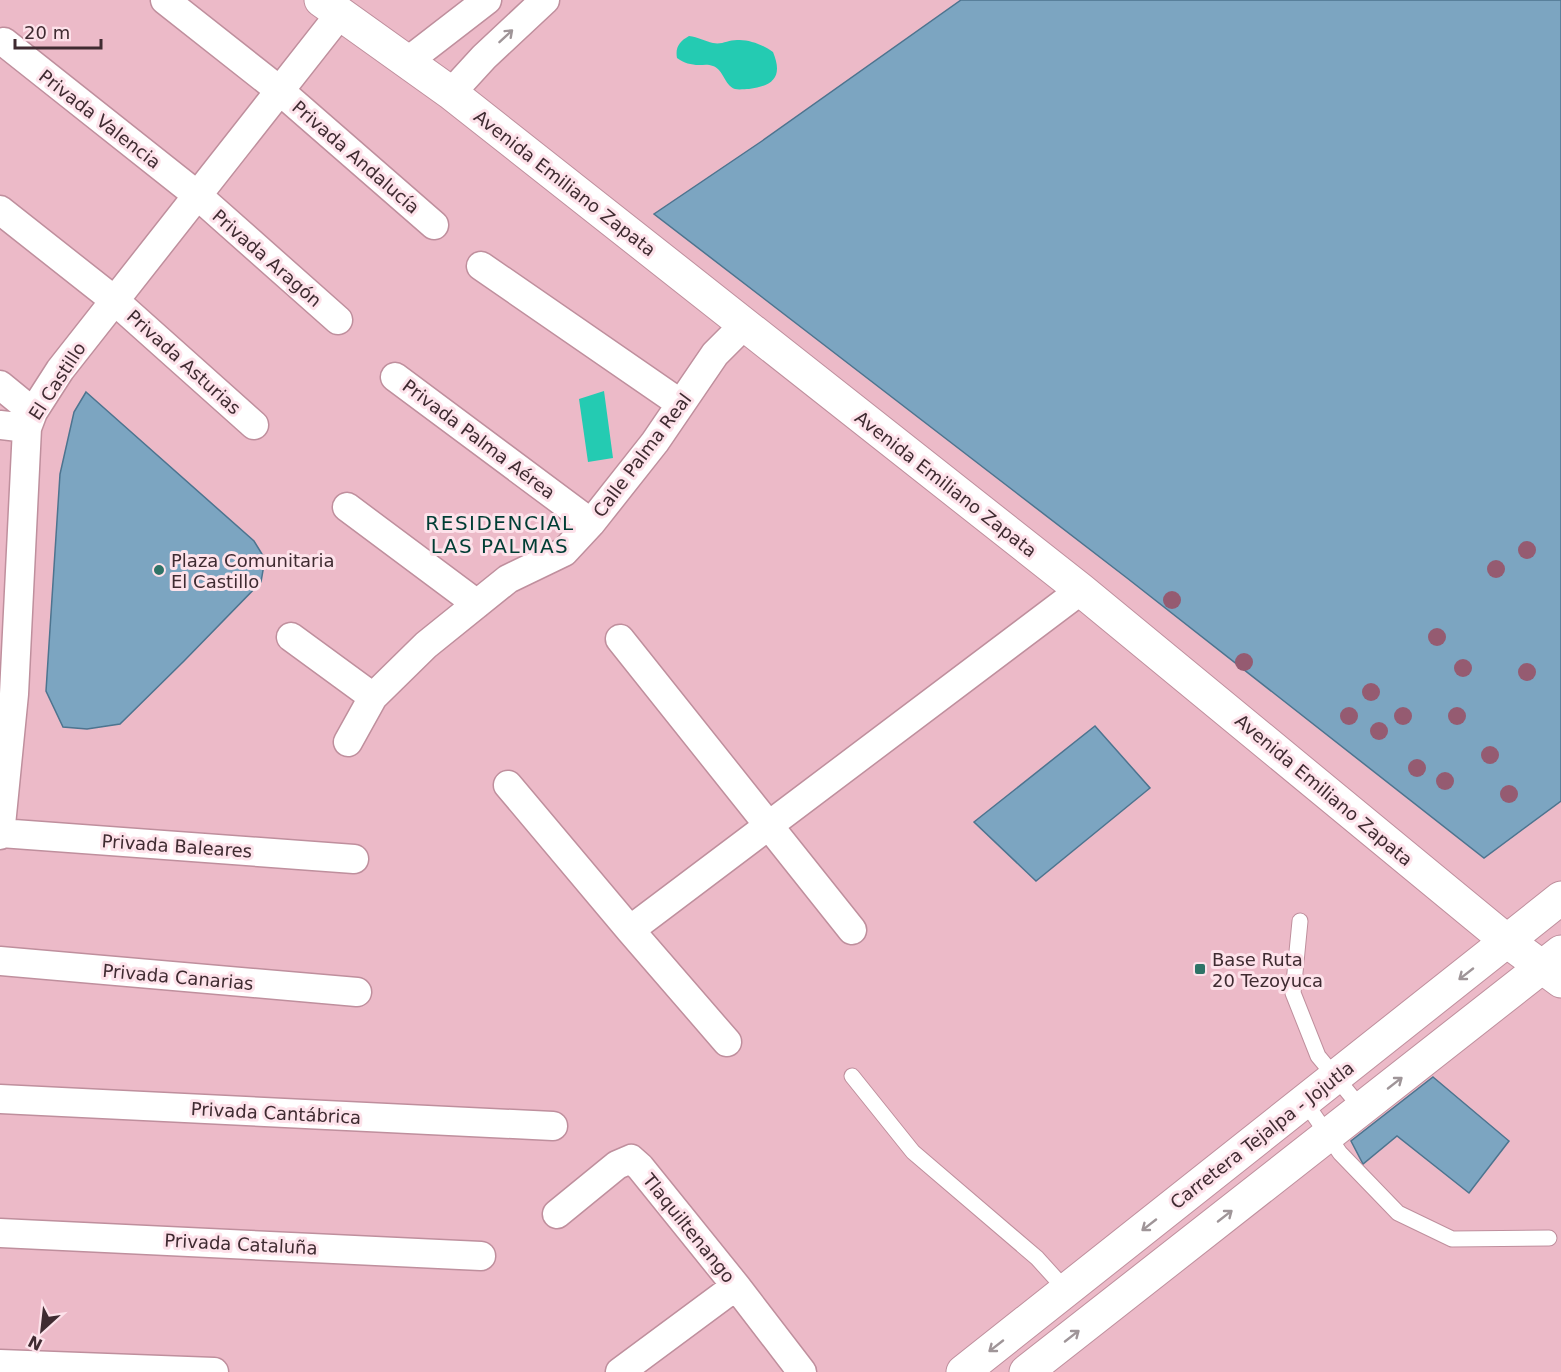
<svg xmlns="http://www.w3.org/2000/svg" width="1561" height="1372" font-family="'DejaVu Sans',sans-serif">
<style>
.water{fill:#24cbb2}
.building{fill:#7ca5c1;stroke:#4d748f;stroke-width:1.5}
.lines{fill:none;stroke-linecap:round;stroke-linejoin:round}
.service-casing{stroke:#bf8f9d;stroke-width:17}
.minor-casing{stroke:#bf8f9d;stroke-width:31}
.tertiary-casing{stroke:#bf8f9d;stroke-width:35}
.secondary-casing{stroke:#bf8f9d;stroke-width:35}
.service{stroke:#fff;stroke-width:15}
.minor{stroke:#fff;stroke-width:28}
.tertiary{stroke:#fff;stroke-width:33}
.secondary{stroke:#fff;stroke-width:33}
.tree{fill:#955b71}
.oneway{stroke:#9f9598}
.poi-dot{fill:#2f7367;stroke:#fde2ea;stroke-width:2}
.labels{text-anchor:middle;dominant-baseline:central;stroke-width:6;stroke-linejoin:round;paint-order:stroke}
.street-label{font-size:18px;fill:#3f2b31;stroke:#fde2ea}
.poi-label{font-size:18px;fill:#3f2b31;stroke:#fde2ea;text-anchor:start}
.neighbourhood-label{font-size:20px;letter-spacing:1.5px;fill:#003d34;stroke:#fde2ea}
</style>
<rect width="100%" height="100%" fill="#ecbac8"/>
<path class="water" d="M 689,36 C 698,37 705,41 713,43 C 722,45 728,40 737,40 C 749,39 763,45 773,52 C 783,76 774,86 749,89 C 745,89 739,90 735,89 C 724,85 724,70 713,66 C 708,64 704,65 699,65 C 691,65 684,63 677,58 C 675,47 680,41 689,36 Z
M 604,391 L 613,458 L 588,462 L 579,399 Z"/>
<path class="building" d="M 961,0 L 1561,0 L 1561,801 L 1484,858 L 1127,578 L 654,214 L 762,141 Z
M 86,392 L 254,541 L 265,559 L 261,582 L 184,661 L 120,724 L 87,729 L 63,727 L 46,691 L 60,474 L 74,412 Z
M 1095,726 L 1150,788 L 1036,881 L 974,822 Z
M 1433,1077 L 1509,1141 L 1469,1193 L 1397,1136 L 1363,1164 L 1351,1141 Z"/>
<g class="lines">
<defs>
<path id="service" d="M 1300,921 L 1293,993 L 1318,1056 L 1362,1109
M 852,1076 L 913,1152 L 1037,1258 L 1066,1290
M 1305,1102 L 1340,1153 L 1398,1213 L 1452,1239 L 1549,1238"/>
<path id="minor" d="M 165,0 L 279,90 L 434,225
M 4,42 L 197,195 L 338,320
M 408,61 L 487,0
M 451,93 L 484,57 L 545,0
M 0,210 L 114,300 L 254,425
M 481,266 L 681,404
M 395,377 L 591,523
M 0,385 L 33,412
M 0,425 L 27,428
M 347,507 L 477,604
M 291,637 L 373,697
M 620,639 L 852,930
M 348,742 L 373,697 L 426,645 L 508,579 L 564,552 L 591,523 L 655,442 L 715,354 L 744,325
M 508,785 L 630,930 L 727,1042
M 0,833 L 354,859
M 0,835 L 14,694 L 27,428 L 33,412 L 60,370 L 340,14
M 630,930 L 1081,590
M 0,961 L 357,992
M 0,1099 L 553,1126
M 557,1214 L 617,1165 L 631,1159 L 640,1167 L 736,1286 L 802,1372
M 0,1233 L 481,1256
M 0,1364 L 214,1372
M 620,1372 L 736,1286"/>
<path id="tertiary" d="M 321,0 L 451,93 L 1081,590 L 1507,941 L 1561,981"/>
<path id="secondary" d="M 963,1372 L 1561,898
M 1026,1372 L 1561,952"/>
</defs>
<use href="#service" class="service-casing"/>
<use href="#minor" class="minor-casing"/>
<use href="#tertiary" class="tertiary-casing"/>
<use href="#secondary" class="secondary-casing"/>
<use href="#service" class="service"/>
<use href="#minor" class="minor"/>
<use href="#tertiary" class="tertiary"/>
<use href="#secondary" class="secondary"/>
</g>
<g class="tree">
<circle cx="1527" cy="550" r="9"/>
<circle cx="1496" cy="569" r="9"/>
<circle cx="1172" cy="600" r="9"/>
<circle cx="1437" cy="637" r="9"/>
<circle cx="1244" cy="662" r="9"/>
<circle cx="1463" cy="668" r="9"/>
<circle cx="1527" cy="672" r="9"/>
<circle cx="1371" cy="692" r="9"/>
<circle cx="1349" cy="716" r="9"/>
<circle cx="1403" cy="716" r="9"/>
<circle cx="1457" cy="716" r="9"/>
<circle cx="1379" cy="731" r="9"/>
<circle cx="1490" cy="755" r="9"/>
<circle cx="1417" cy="768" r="9"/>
<circle cx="1445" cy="781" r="9"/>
<circle cx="1509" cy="794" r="9"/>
</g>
<defs><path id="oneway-shaft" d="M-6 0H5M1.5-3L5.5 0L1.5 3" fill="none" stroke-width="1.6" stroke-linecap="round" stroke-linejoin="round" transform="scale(1.5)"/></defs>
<g class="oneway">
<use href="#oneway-shaft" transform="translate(506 36) rotate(-43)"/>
<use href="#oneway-shaft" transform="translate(1466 974) rotate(142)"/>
<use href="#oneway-shaft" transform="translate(1395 1083) rotate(-38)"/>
<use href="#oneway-shaft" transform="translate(1225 1216) rotate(-38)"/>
<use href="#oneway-shaft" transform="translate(1149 1225) rotate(142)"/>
<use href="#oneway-shaft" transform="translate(1072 1336) rotate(-38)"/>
<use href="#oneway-shaft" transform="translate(996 1346) rotate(142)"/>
</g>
<g class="poi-dot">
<circle cx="159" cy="570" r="6"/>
<rect x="1194" y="963" width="12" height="12" rx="3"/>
</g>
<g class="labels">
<g class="street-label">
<text transform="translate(100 119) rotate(38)">Privada Valencia</text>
<text transform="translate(356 157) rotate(41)">Privada Andalucía</text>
<text transform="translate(565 183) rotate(38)">Avenida Emiliano Zapata</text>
<text transform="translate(267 258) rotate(41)">Privada Aragón</text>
<text transform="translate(184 362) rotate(42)">Privada Asturias</text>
<text transform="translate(57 381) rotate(-57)">El Castillo</text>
<text transform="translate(479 439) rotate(37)">Privada Palma Aérea</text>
<text transform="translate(642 455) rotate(-53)">Calle Palma Real</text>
<text transform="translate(946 484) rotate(38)">Avenida Emiliano Zapata</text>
<text transform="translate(1324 790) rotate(40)">Avenida Emiliano Zapata</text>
<text transform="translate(177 846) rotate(4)">Privada Baleares</text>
<text transform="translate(178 977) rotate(5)">Privada Canarias</text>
<text transform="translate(276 1113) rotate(3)">Privada Cantábrica</text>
<text transform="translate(1262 1135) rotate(-38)">Carretera Tejalpa - Jojutla</text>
<text transform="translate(689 1228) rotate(51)">Tlaquiltenango</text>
<text transform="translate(241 1244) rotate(3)">Privada Cataluña</text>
</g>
<g class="poi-label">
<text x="171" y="560">Plaza Comunitaria<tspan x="171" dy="21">El Castillo</tspan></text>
<text x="1212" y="959">Base Ruta<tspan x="1212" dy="21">20 Tezoyuca</tspan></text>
</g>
<g class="neighbourhood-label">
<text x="500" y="523">RESIDENCIAL<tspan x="500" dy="23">LAS PALMAS</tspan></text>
</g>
</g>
<g transform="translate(42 1330) rotate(207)" stroke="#fde2ea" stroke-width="4.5" paint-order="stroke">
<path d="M0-4.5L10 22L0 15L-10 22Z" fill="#3f2b31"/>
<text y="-9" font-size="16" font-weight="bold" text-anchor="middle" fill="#3f2b31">N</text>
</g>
<path d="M15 39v9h86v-9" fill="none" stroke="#3f2b31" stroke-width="3"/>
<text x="24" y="39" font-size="18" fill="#3f2b31" stroke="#fde2ea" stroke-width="4.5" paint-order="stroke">20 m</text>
</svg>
